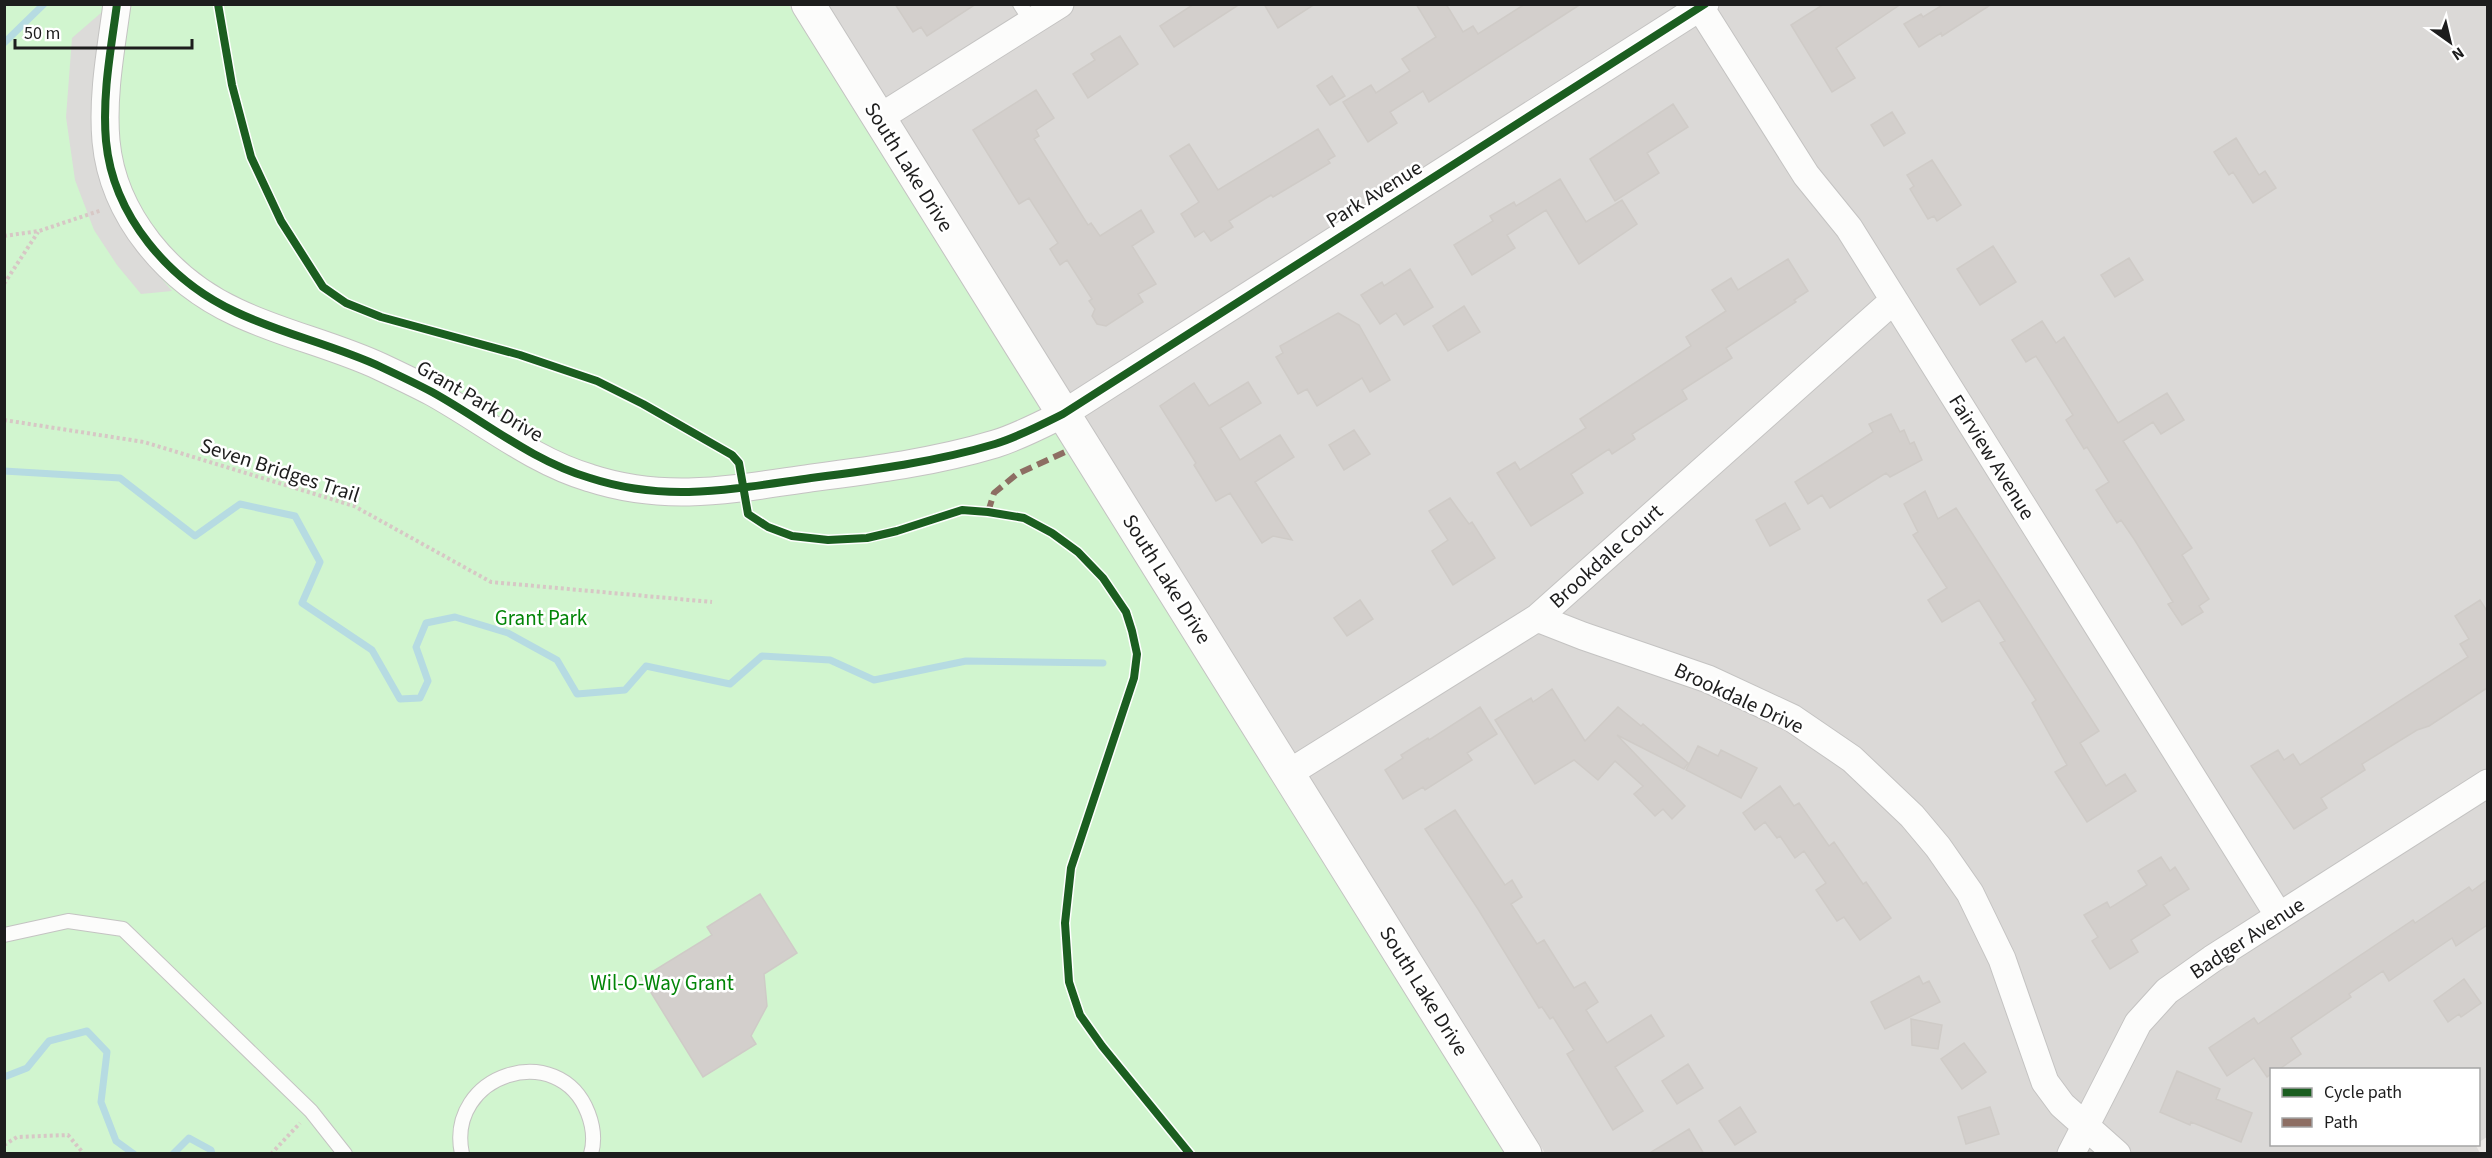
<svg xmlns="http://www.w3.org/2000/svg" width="2492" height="1158" font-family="'Source Sans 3',sans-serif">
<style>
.residential{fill:#dbd9d7}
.park{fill:#d1f5cf}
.parking{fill:#dcdbd9}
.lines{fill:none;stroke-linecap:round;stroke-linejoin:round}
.stream{stroke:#b6dbe2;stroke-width:7}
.building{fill:#d3cfcc;stroke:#cfcbc7;stroke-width:1.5}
.service-casing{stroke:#c4c3c2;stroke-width:16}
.minor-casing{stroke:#c4c3c2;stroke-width:29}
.tertiary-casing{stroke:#c4c3c2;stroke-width:35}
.path{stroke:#d7c7c5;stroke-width:4;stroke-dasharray:3 3;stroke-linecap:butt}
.service{stroke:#fcfcfb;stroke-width:14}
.minor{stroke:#fcfcfb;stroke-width:27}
.tertiary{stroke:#fcfcfb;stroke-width:33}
.quiet{stroke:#8d6e63;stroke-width:6;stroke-dasharray:12 6;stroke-linecap:butt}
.cycleway-casing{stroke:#fff;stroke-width:11}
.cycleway{stroke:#1b5e20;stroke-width:8}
.labels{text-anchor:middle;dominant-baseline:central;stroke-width:5;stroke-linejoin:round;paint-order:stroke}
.street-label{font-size:21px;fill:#1d1d1d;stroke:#fff}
.park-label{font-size:21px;fill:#028507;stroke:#fff}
</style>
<rect width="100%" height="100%" fill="#ece9e6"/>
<path class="residential" d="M 827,5 L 2487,5 L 2487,1137 L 2479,1142 L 2478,1070 L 2272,1070 L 2272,1144 L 2475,1144 L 2480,1153 L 1545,1153 Z"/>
<path class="park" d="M 5,4 L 789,5 L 1506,1154 L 5,1154 Z"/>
<path class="parking" d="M 102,12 L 92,116 L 139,252 L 172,291 L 141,294 L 117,265 L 94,230 L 75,180 L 66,117 L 72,38 Z"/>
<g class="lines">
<path class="stream" d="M 4,43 L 44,4
M 4,471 L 120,478 L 195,536 L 240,504 L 295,516 L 320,562 L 302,603 L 372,650 L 400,699 L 420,698 L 428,681 L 416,647 L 426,623 L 455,617 L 508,633 L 557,660 L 577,694 L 625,690 L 646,666 L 730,684 L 762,656 L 830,660 L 874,680 L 966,661 L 1103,663
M 4,1077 L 27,1068 L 49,1041 L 87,1031 L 107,1052 L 101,1102 L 116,1141 L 134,1154
M 173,1154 L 189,1138 L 211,1150 L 212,1154"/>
</g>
<path class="building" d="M 895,4 L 976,4 L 927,36 L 921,27 L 913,32 Z
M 1194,4 L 1240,4 L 1174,47 L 1160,26 Z
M 1264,4 L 1315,4 L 1278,28 Z
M 1416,4 L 1446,4 L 1463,32 L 1473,26 L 1478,34 L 1525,4 L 1581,4 L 1429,102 L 1423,91 L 1390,112 L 1397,123 L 1368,142 L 1343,102 L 1371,85 L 1376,93 L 1410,71 L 1402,59 L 1436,37 Z
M 1824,4 L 1901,4 L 1836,48 L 1855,78 L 1832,92 L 1791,25 Z
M 1944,4 L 1992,4 L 1942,36 L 1941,33 L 1919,47 L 1904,24 L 1921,14 L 1923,17 Z
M 1120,36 L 1138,64 L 1088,98 L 1073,74 L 1095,60 L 1091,54 Z
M 1332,76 L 1345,96 L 1330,105 L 1317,86 Z
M 1036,90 L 1054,118 L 1036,130 L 1039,136 L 1034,139 L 1088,225 L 1091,223 L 1100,236 L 1141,210 L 1154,232 L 1132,246 L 1156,284 L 1138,294 L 1143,302 L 1106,326 L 1097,324 L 1092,316 L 1095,309 L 1089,301 L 1092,299 L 1067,260 L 1060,265 L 1050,249 L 1058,243 L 1029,198 L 1019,204 L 973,130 Z
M 1673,104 L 1688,127 L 1647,153 L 1659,173 L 1615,201 L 1590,159 Z
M 1892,112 L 1905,133 L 1884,146 L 1871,125 Z
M 1318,129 L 1335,156 L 1328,160 L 1330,163 L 1273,197 L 1271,195 L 1229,221 L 1233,227 L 1211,241 L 1204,231 L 1195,237 L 1181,214 L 1199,202 L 1170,156 L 1189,144 L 1218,190 Z
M 2236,138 L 2259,175 L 2265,171 L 2276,188 L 2253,203 L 2233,172 L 2229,175 L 2214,152 Z
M 1932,160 L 1961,205 L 1937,221 L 1934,216 L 1928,219 L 1910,189 L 1914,186 L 1907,175 Z
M 1560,179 L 1586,222 L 1622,200 L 1637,224 L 1579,264 L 1546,210 L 1507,235 L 1515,248 L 1472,275 L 1454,245 L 1493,221 L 1490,216 L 1514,202 L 1516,206 Z
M 1993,246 L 2016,282 L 1980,305 L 1957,269 Z
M 2129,258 L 2143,280 L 2115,297 L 2101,275 Z
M 1788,259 L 1808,291 L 1794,300 L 1796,302 L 1726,348 L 1732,358 L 1682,390 L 1687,399 L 1632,434 L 1635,439 L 1612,454 L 1609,449 L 1571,474 L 1583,493 L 1531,526 L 1497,473 L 1515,462 L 1520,470 L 1586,428 L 1580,419 L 1691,346 L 1686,337 L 1726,311 L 1712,290 L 1731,278 L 1738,290 Z
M 1410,269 L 1433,307 L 1404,325 L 1396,313 L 1380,324 L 1361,295 L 1382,282 L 1384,286 Z
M 1464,306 L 1480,332 L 1448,351 L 1433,326 Z
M 1338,313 L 1359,325 L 1390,380 L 1370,392 L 1362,378 L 1317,406 L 1307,389 L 1298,394 L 1276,357 L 1283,353 L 1280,346 Z
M 2042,321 L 2056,343 L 2064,337 L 2118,423 L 2167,393 L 2184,420 L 2161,434 L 2153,422 L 2123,441 L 2192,548 L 2182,555 L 2209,599 L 2199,606 L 2203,612 L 2182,625 L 2168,604 L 2173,602 L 2134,539 L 2121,520 L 2117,523 L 2096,490 L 2109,482 L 2087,447 L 2084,449 L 2066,420 L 2073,415 L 2036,356 L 2026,362 L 2012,340 Z
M 1248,382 L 1261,403 L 1220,428 L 1240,460 L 1280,435 L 1294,457 L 1255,482 L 1292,540 L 1273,536 L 1262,543 L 1230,493 L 1216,501 L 1194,465 L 1196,463 L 1160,406 L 1194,383 L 1209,406 Z
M 1891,414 L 1900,432 L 1904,430 L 1910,444 L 1914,442 L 1922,460 L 1890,477 L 1886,473 L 1830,508 L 1822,495 L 1808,504 L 1795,482 L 1873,432 L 1869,424 Z
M 1354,430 L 1370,454 L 1344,470 L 1329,445 Z
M 1925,491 L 1938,519 L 1956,508 L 2099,731 L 2080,743 L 2106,786 L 2125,774 L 2136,791 L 2087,822 L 2055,772 L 2067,765 L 2032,703 L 2036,700 L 2000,643 L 2005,641 L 1979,600 L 1942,622 L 1928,600 L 1947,588 L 1913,535 L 1918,532 L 1904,504 Z
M 1450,498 L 1469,524 L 1472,522 L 1495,558 L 1453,585 L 1432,551 L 1448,540 L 1429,511 Z
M 1785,503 L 1800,529 L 1770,546 L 1756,520 Z
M 1360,600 L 1373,619 L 1347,636 L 1334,618 Z
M 2480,600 L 2487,611 L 2487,688 L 2429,726 L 2417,730 L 2362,764 L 2365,770 L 2321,798 L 2327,808 L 2294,829 L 2251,766 L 2278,750 L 2284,760 L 2293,754 L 2300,765 L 2468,657 L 2460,644 L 2469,639 L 2455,616 Z
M 1552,689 L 1585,741 L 1618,707 L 1641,726 L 1643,724 L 1688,763 L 1684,769 L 1617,735 L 1685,806 L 1672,819 L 1663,809 L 1655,816 L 1634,794 L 1643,786 L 1615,761 L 1598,780 L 1574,760 L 1535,784 L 1495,720 L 1531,698 L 1533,702 Z
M 1480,707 L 1497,734 L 1467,753 L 1472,760 L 1425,790 L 1423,787 L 1403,799 L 1385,770 L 1403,758 L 1401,755 L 1428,738 L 1429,740 Z
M 1698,746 L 1718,756 L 1721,750 L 1757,768 L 1741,798 L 1686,770 Z
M 1780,786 L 1794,806 L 1799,803 L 1829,846 L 1834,842 L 1863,884 L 1866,882 L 1891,918 L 1860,940 L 1844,917 L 1837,921 L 1816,890 L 1826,883 L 1804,851 L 1795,858 L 1780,836 L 1777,838 L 1765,822 L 1755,830 L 1743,813 Z
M 1455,810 L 1505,885 L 1512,880 L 1522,897 L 1511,904 L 1537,944 L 1544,940 L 1574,988 L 1585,982 L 1598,1002 L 1586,1010 L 1607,1043 L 1651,1015 L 1664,1036 L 1615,1067 L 1643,1111 L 1613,1130 L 1567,1054 L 1574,1050 L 1553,1017 L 1550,1019 L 1542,1007 L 1539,1008 L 1478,909 L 1425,829 Z
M 2161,857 L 2170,871 L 2175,867 L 2189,889 L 2163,905 L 2170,915 L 2131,940 L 2138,952 L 2110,969 L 2092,941 L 2098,937 L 2084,915 L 2107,902 L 2110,908 L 2147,885 L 2138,871 Z
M 2487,880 L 2487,925 L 2456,946 L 2452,938 L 2389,981 L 2383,971 L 2349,994 L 2351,997 L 2291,1038 L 2301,1054 L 2278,1070 L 2271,1070 L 2271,1074 L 2267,1077 L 2254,1058 L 2227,1076 L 2209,1048 L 2254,1018 L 2258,1024 L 2413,920 L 2415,923 L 2469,887 L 2472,891 Z
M 760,894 L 797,953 L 764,974 L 767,1006 L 751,1036 L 756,1044 L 703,1077 L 642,978 L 712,935 L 707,927 Z
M 1919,976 L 1923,984 L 1929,981 L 1940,1002 L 1885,1029 L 1871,1002 Z
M 2464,979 L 2481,1003 L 2461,1017 L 2459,1014 L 2448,1022 L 2434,1001 Z
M 1911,1019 L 1942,1025 L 1938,1049 L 1912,1045 Z
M 1964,1043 L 1986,1072 L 1962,1089 L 1941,1059 Z
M 1688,1064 L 1703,1088 L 1677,1104 L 1662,1081 Z
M 2177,1071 L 2220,1089 L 2216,1099 L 2252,1113 L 2241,1142 L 2191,1122 L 2190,1125 L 2160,1112 Z
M 1740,1107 L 1756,1132 L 1735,1145 L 1719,1121 Z
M 1990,1107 L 1999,1134 L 1966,1144 L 1958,1117 Z
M 1689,1129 L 1704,1154 L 1648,1154 Z"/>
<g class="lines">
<defs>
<path id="service" d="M 1020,4 L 1032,23
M 4,935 L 68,921 L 123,929 L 311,1111 L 345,1154
M 462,1154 C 445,1074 559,1038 588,1113 C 593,1126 595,1140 591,1154"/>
<path id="minor" d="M 117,4 C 111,49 102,95 106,141 C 113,216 169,281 236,312 C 282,334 334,345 381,367 C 398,375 415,383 432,392 C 483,420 532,461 590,478 C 667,503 733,489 811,478 C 873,470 935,462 995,444 C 1018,437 1041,425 1063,414 L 1705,4
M 1698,4 L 1806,175 L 1849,228 L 2279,916
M 879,118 L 1060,4
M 1537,618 L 1583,636 L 1708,679 L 1792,718 L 1852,759 L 1912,816 L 1938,847 L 1970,893 L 2002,959 L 2045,1082 L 2062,1105 L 2117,1154
M 1289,773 L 1537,618 L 1894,300
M 2071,1154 L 2138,1023 L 2167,991 L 2212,959 L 2488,783"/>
<path id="tertiary" d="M 808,4 L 1525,1154"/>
</defs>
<use href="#service" class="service-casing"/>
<use href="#minor" class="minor-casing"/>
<use href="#tertiary" class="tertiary-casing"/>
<path class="path" d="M 4,236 L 39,231 L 102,210
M 4,284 L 38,232
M 4,420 L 144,442 L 354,506 L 491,582 L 712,602
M 4,1145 L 17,1137 L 68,1135 L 84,1154
M 271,1154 L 300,1123"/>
<use href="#service" class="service"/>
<use href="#minor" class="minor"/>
<use href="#tertiary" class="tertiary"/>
<path class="quiet" d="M 988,512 L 994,493 L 1017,474 L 1065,452"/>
<defs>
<path id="cycleway" d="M 117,4 C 111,49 102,95 106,141 C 113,216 169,281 236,312 C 282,334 334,345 381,367 C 398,375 415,383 432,392 C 483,420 532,461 590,478 C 667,503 733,489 811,478 C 873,470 935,462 995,444 C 1018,437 1041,425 1063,414 L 1705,4
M 218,4 L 232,85 L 251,157 L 281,221 L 323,287 L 346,303 L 381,317 L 520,355 L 597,381 L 643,404 L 732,455 L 739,463 L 748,514 L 768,527 L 792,536 L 828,540 L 867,538 L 897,531 L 962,510 L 988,512 L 1024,518 L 1052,533 L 1078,552 L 1103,578 L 1126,612 L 1132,631 L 1137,654 L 1134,678 L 1071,868 L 1065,923 L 1069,982 L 1080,1015 L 1102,1046 L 1190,1154"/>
</defs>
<use href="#cycleway" class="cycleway-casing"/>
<use href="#cycleway" class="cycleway"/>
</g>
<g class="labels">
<g class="street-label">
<text transform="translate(909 167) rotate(58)">South Lake Drive</text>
<text transform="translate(1374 194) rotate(-32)">Park Avenue</text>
<text transform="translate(480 401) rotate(30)">Grant Park Drive</text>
<text transform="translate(1992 457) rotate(58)">Fairview Avenue</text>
<text transform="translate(280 470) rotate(18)">Seven Bridges Trail</text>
<text transform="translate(1606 556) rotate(-42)">Brookdale Court</text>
<text transform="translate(1167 579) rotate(58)">South Lake Drive</text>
<text transform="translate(1739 698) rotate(25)">Brookdale Drive</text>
<text transform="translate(2247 938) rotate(-33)">Badger Avenue</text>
<text transform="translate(1424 991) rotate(58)">South Lake Drive</text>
</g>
<g class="park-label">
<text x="541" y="618">Grant Park</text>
<text x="662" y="983">Wil-O-Way Grant</text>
</g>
</g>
<rect width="2492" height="1158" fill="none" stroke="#1d1d1d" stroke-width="12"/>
<rect x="2270" y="1068" width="210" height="78" fill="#ffffff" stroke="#a5a5a5" stroke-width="1.5"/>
<rect x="2282" y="1088" width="30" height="9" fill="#1b5e20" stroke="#a5a5a5" stroke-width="1.5"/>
<text x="2324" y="1098" font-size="18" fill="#1d1d1d">Cycle path</text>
<rect x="2282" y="1118" width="30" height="9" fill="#8d6e63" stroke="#a5a5a5" stroke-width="1.5"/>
<text x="2324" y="1128" font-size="18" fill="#1d1d1d">Path</text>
<g transform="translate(2450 42) rotate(146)" stroke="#ffffff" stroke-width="4.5" paint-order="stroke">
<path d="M0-4.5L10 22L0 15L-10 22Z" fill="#1d1d1d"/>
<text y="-9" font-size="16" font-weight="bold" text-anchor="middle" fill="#1d1d1d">N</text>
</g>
<path d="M15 39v9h177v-9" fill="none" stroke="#1d1d1d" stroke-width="3"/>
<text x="24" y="39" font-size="18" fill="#1d1d1d" stroke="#ffffff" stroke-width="4.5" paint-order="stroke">50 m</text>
</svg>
